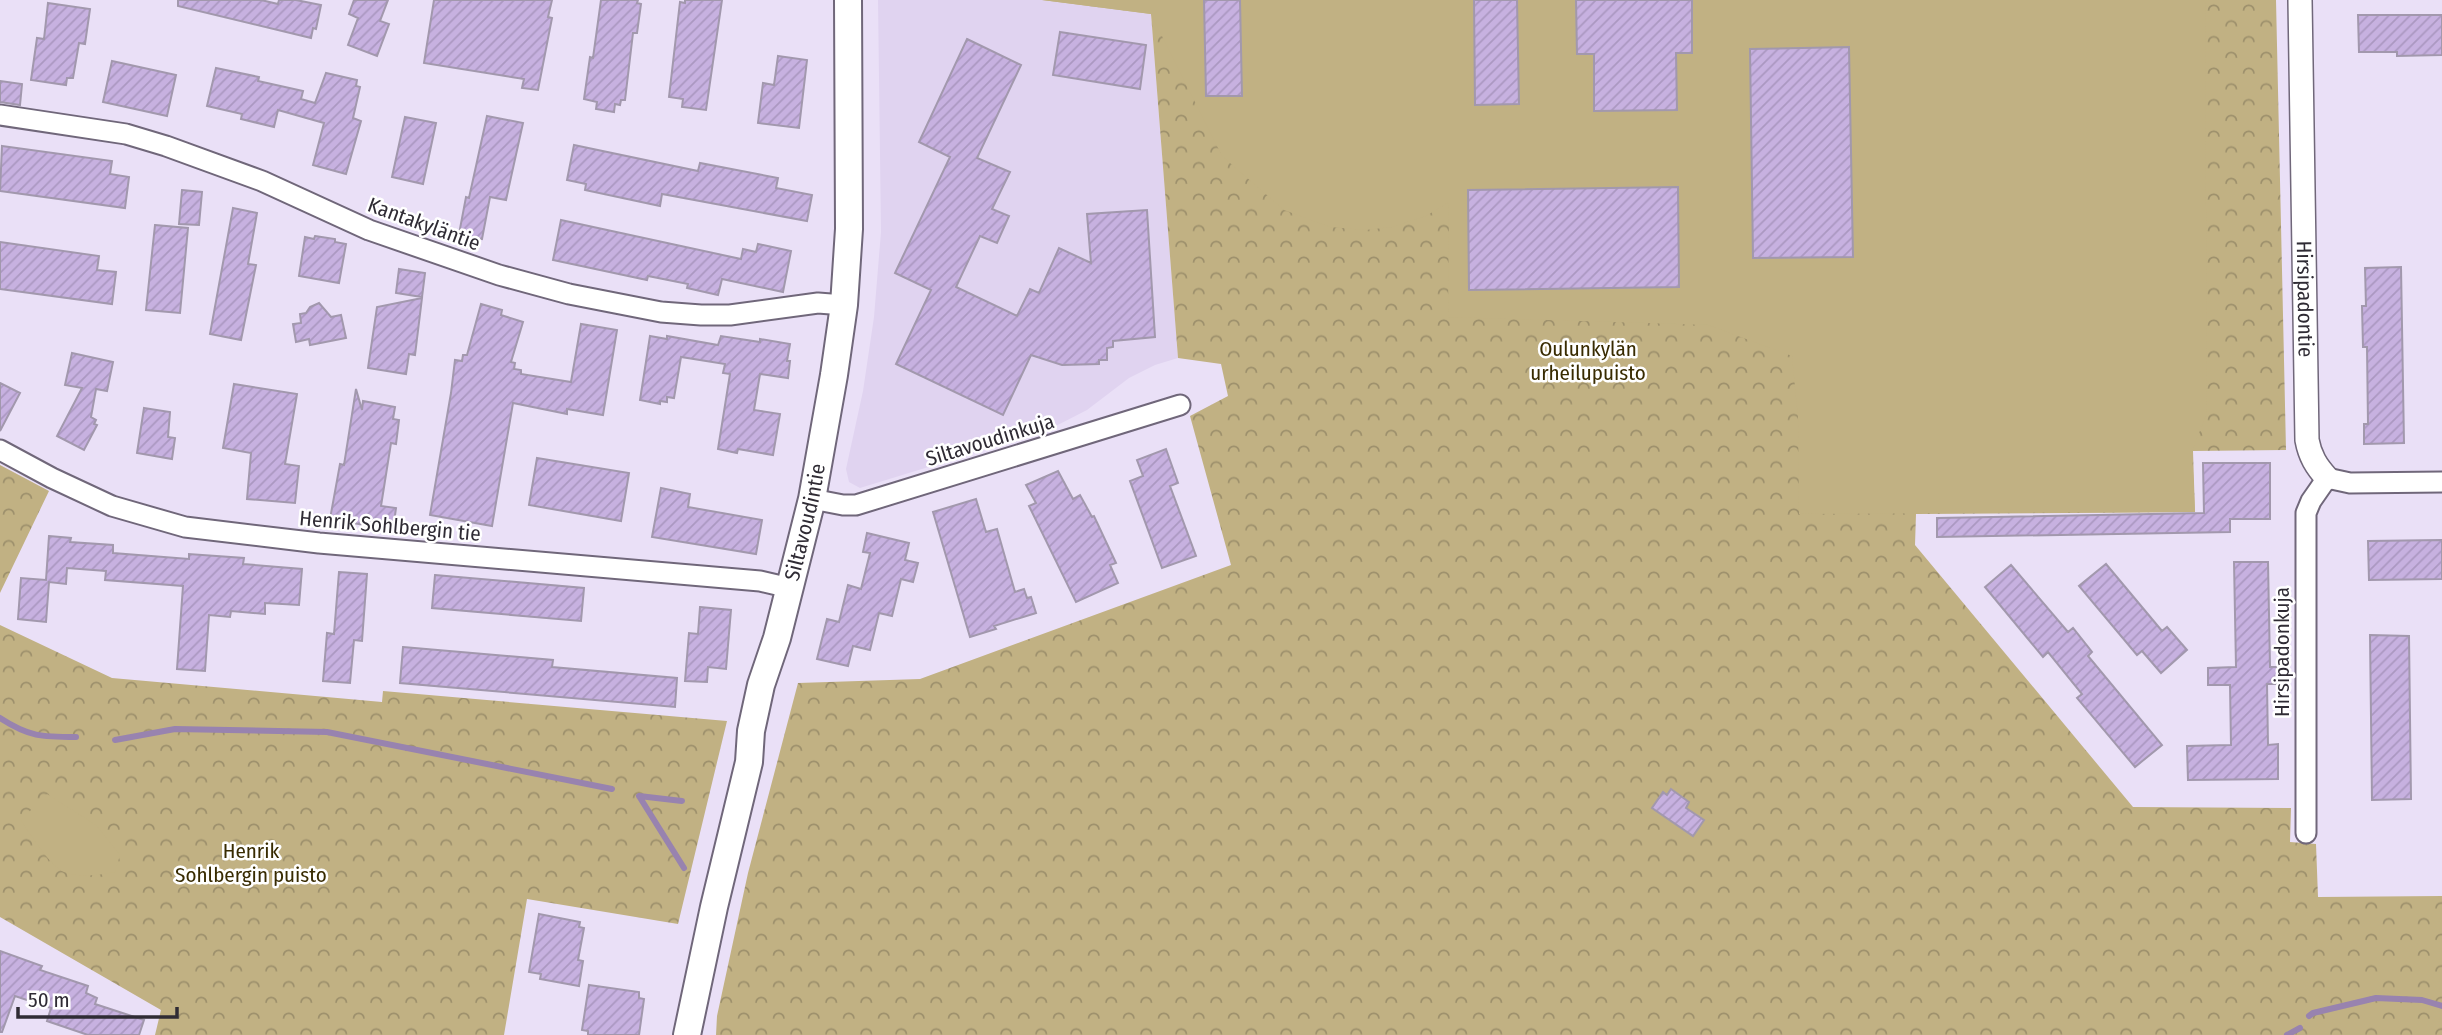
<svg xmlns="http://www.w3.org/2000/svg" width="2442" height="1035" font-family="'Fira Sans Condensed',sans-serif">
<style>
.built{fill:#e0d3f0}
.park{fill:url(#park-crowns)}
.garden{fill:#c1b183}
.lines{fill:none;stroke-linecap:round;stroke-linejoin:round}
.stream{stroke:#9883af;stroke-width:6}
.building{fill:url(#building-hatch);stroke:#a298ad;stroke-width:2}
.minor-casing{stroke:#70677a;stroke-width:23}
.tertiary-casing{stroke:#70677a;stroke-width:26}
.secondary-casing{stroke:#70677a;stroke-width:30}
.minor{stroke:#fff;stroke-width:19}
.tertiary{stroke:#fff;stroke-width:23}
.secondary{stroke:#fff;stroke-width:26}
.labels{text-anchor:middle;dominant-baseline:central;stroke-width:5;stroke-linejoin:round;paint-order:stroke}
.street-label{font-size:21px;fill:#2f2b34;stroke:#fff}
.park-label{font-size:21px;fill:#382b01;stroke:#fff}
</style>
<defs>
<pattern id="park-crowns" width="20" height="18" patternUnits="userSpaceOnUse" patternTransform="scale(1.75)"><rect width="20" height="18" fill="#c1b183"/><path d="M2 6a3 3 0 1 1 6 0M12 15a3 3 0 1 1 6 0" fill="none" stroke="#9d906c"/></pattern>
<pattern id="building-hatch" width="6" height="6" patternUnits="userSpaceOnUse" patternTransform="scale(1.75)"><rect width="6" height="6" fill="#c7b1e0"/><path d="M-1 1l2-2M0 6l6-6M5 7l2-2" fill="none" stroke="#ab98c1"/></pattern>
</defs>
<rect width="100%" height="100%" fill="#eae0f7"/>
<path class="built" d="M 878,0 L 1042,0 L 1151,14 L 1178,358 L 1155,365 L 1129,378 L 1087,410 L 1046,431 L 860,488 L 849,482 L 846,469 L 863,391 L 874,317 L 881,232 Z"/>
<path class="park" d="M 1042,0 L 2276,0 L 2286,450 L 2193,451 L 2195,512 L 1916,514 L 1915,545 L 2133,807 L 2291,808 L 2290,842 L 2316,844 L 2318,897 L 2442,896 L 2442,1035 L 716,1035 L 717,1016 L 748,873 L 798,683 L 920,679 L 1231,565 L 1190,416 L 1228,396 L 1221,364 L 1178,358 L 1151,14 Z
M 0,465 L 49,491 L 0,593 Z
M 0,625 L 112,678 L 382,702 L 383,691 L 727,721 L 678,924 L 527,899 L 504,1035 L 155,1035 L 161,1010 L 0,917 Z"/>
<path class="garden" d="M 1042,0 L 2205,0 L 2207,413 L 2192,451 L 2195,512 L 1799,514 L 1798,418 L 1792,356 L 1708,325 L 1448,317 L 1449,202 L 1426,216 L 1392,227 L 1366,230 L 1330,227 L 1284,210 L 1222,156 L 1151,14 Z
M 47,794 L 96,825 L 120,855 L 115,872 C 99,875 80,878 64,872 C 51,867 28,832 21,820 Z"/>
<g class="lines">
<path class="stream" d="M 0,718 C 29,737 42,737 76,737
M 115,740 L 175,729 L 327,732 L 612,789
M 639,796 L 684,868
M 639,796 L 682,801
M 2309,1016 L 2313,1013 L 2376,998 L 2422,1000 L 2442,1006
M 2287,1035 L 2300,1028"/>
</g>
<path class="building" d="M 178,0 L 261,0 L 278,4 L 279,0 L 296,0 L 321,5 L 316,29 L 313,28 L 311,38 L 178,6 Z
M 354,0 L 388,0 L 380,21 L 389,24 L 377,56 L 348,45 L 358,18 L 349,14 Z
M 434,0 L 552,0 L 548,17 L 552,18 L 538,90 L 522,88 L 524,79 L 424,63 Z
M 601,0 L 638,0 L 637,3 L 641,4 L 637,33 L 633,33 L 625,100 L 621,100 L 620,105 L 615,104 L 614,112 L 596,109 L 597,102 L 584,99 L 590,57 L 593,58 Z
M 685,0 L 722,0 L 706,110 L 682,107 L 683,99 L 669,97 L 680,2 L 685,3 Z
M 1204,0 L 1240,0 L 1242,96 L 1206,96 Z
M 1474,0 L 1517,0 L 1519,104 L 1475,105 Z
M 1576,0 L 1692,0 L 1692,53 L 1676,53 L 1677,110 L 1594,111 L 1594,54 L 1577,54 Z
M 48,3 L 90,9 L 85,44 L 79,43 L 73,78 L 67,78 L 66,85 L 31,80 L 37,38 L 44,39 Z
M 2358,15 L 2442,15 L 2442,55 L 2397,56 L 2397,52 L 2359,52 Z
M 1060,32 L 1146,45 L 1140,89 L 1053,75 Z
M 967,39 L 1021,65 L 977,158 L 1010,172 L 992,209 L 1009,216 L 997,243 L 980,236 L 956,287 L 1017,316 L 1030,289 L 1039,293 L 1059,248 L 1091,263 L 1087,214 L 1147,210 L 1155,337 L 1113,341 L 1113,347 L 1107,348 L 1107,360 L 1099,360 L 1099,364 L 1062,365 L 1031,355 L 1003,415 L 896,364 L 931,290 L 895,273 L 950,157 L 919,142 Z
M 1849,47 L 1853,257 L 1753,258 L 1750,49 Z
M 778,56 L 807,60 L 799,128 L 758,123 L 763,83 L 774,85 Z
M 112,61 L 176,75 L 167,116 L 103,102 Z
M 216,68 L 259,77 L 258,81 L 303,91 L 301,99 L 315,103 L 326,73 L 357,80 L 356,86 L 360,87 L 353,118 L 361,121 L 346,174 L 313,165 L 324,123 L 278,110 L 274,127 L 241,119 L 242,114 L 207,106 Z
M 0,81 L 22,84 L 20,105 L 0,102 Z
M 487,116 L 523,123 L 506,200 L 490,197 L 482,239 L 459,234 L 466,197 L 469,198 Z
M 405,117 L 436,123 L 423,184 L 392,177 Z
M 574,145 L 698,171 L 700,163 L 778,178 L 776,188 L 812,195 L 807,221 L 662,194 L 660,206 L 585,190 L 586,184 L 567,180 Z
M 2,146 L 112,161 L 110,174 L 129,177 L 125,208 L 0,191 Z
M 1678,187 L 1679,287 L 1469,290 L 1468,190 Z
M 182,190 L 202,192 L 199,225 L 179,224 Z
M 233,208 L 257,213 L 248,264 L 256,265 L 241,340 L 210,334 Z
M 561,220 L 741,259 L 743,249 L 756,252 L 758,244 L 791,251 L 783,292 L 722,279 L 718,295 L 687,288 L 688,284 L 648,276 L 647,280 L 553,260 Z
M 155,225 L 188,228 L 180,313 L 146,310 Z
M 315,236 L 335,239 L 335,242 L 346,244 L 339,283 L 299,276 L 305,237 L 314,239 Z
M 0,242 L 99,256 L 97,270 L 116,272 L 112,304 L 0,289 Z
M 2401,267 L 2404,443 L 2364,444 L 2364,424 L 2368,424 L 2367,347 L 2363,347 L 2362,306 L 2366,306 L 2365,268 Z
M 399,269 L 425,273 L 422,297 L 396,293 Z
M 422,298 L 415,355 L 409,354 L 406,374 L 368,368 L 377,307 Z
M 319,303 L 331,317 L 341,315 L 346,338 L 310,345 L 309,339 L 296,342 L 293,324 L 301,323 L 300,314 L 306,313 L 310,307 Z
M 481,304 L 502,310 L 501,315 L 523,322 L 511,362 L 515,363 L 514,369 L 521,370 L 521,374 L 571,382 L 581,324 L 617,330 L 603,415 L 567,409 L 567,414 L 513,403 L 492,526 L 430,515 L 451,393 L 455,360 L 462,361 L 463,355 L 467,355 Z
M 650,336 L 667,339 L 667,336 L 718,345 L 721,336 L 760,342 L 760,339 L 790,344 L 787,361 L 790,361 L 788,378 L 760,374 L 754,410 L 780,414 L 773,455 L 738,449 L 737,453 L 718,449 L 730,374 L 723,373 L 725,364 L 681,357 L 674,398 L 667,397 L 667,402 L 660,401 L 660,404 L 640,400 Z
M 72,353 L 113,362 L 107,391 L 96,389 L 91,417 L 96,420 L 94,424 L 97,425 L 84,450 L 57,436 L 82,388 L 65,385 Z
M 0,383 L 20,393 L 0,431 Z
M 234,384 L 297,394 L 285,464 L 299,466 L 295,503 L 247,499 L 251,453 L 223,448 Z
M 356,389 L 362,410 L 363,401 L 395,407 L 393,419 L 399,420 L 396,444 L 391,443 L 381,506 L 396,508 L 393,530 L 330,519 L 340,464 L 344,465 Z
M 144,408 L 170,412 L 168,437 L 175,438 L 172,459 L 137,453 Z
M 1166,449 L 1178,483 L 1170,486 L 1196,556 L 1162,568 L 1130,481 L 1143,476 L 1137,460 Z
M 537,458 L 629,473 L 621,521 L 529,505 Z
M 2203,463 L 2270,463 L 2270,519 L 2230,519 L 2230,532 L 1937,537 L 1937,518 L 2204,513 Z
M 1058,471 L 1073,499 L 1080,495 L 1092,517 L 1094,516 L 1116,563 L 1110,565 L 1118,583 L 1076,602 L 1029,506 L 1036,503 L 1026,485 Z
M 661,488 L 690,494 L 688,507 L 762,520 L 756,554 L 652,537 Z
M 976,499 L 986,532 L 997,529 L 1015,592 L 1024,589 L 1027,598 L 1031,597 L 1036,613 L 994,626 L 996,629 L 970,637 L 933,512 Z
M 867,533 L 909,543 L 905,560 L 918,563 L 913,582 L 901,579 L 892,616 L 879,613 L 870,650 L 853,646 L 848,666 L 817,659 L 827,619 L 839,622 L 848,585 L 861,589 L 870,553 L 863,552 Z
M 49,536 L 71,538 L 70,542 L 113,545 L 113,553 L 189,559 L 189,554 L 244,558 L 243,564 L 302,569 L 299,605 L 265,603 L 265,614 L 231,611 L 230,617 L 209,615 L 205,671 L 177,669 L 183,586 L 105,580 L 106,571 L 67,568 L 66,584 L 49,582 L 46,622 L 18,619 L 21,578 L 46,580 Z
M 2442,540 L 2442,579 L 2369,580 L 2368,541 Z
M 2234,562 L 2268,562 L 2270,667 L 2277,667 L 2277,684 L 2267,684 L 2268,745 L 2278,744 L 2278,779 L 2188,780 L 2187,746 L 2231,745 L 2230,685 L 2208,685 L 2208,668 L 2236,667 Z
M 2106,564 L 2162,631 L 2167,627 L 2187,650 L 2161,673 L 2142,651 L 2137,655 L 2079,586 Z
M 2011,565 L 2068,632 L 2073,628 L 2092,652 L 2088,656 L 2162,745 L 2135,767 L 2077,698 L 2082,694 L 2048,652 L 2043,657 L 1985,587 Z
M 339,572 L 367,574 L 362,641 L 354,640 L 350,683 L 323,681 L 327,633 L 334,634 Z
M 435,575 L 584,588 L 581,621 L 432,608 Z
M 700,607 L 731,610 L 726,669 L 708,667 L 707,682 L 685,681 L 689,633 L 698,634 Z
M 2370,635 L 2409,636 L 2411,799 L 2372,800 Z
M 403,647 L 553,660 L 552,667 L 677,678 L 675,707 L 400,683 Z
M 1671,789 L 1689,802 L 1686,808 L 1704,820 L 1693,836 L 1652,808 L 1663,792 L 1667,795 Z
M 539,914 L 580,922 L 579,927 L 584,928 L 578,960 L 583,961 L 579,986 L 540,979 L 541,974 L 529,972 Z
M 0,951 L 42,966 L 40,970 L 88,986 L 86,993 L 97,998 L 95,1004 L 144,1020 L 139,1035 L 88,1035 L 47,1021 L 51,1008 L 15,996 L 2,1032 L 0,1032 Z
M 589,985 L 639,992 L 639,998 L 644,999 L 639,1035 L 588,1035 L 588,1031 L 582,1030 Z"/>
<g class="lines">
<defs>
<path id="minor" d="M 0,115 L 126,134 L 166,146 L 262,181 L 369,230 L 499,275 L 569,294 L 661,312 L 701,315 L 730,315 L 818,303 L 844,305
M 0,450 L 52,478 L 112,506 L 185,527 L 319,543 L 760,581 L 790,588
M 812,499 L 843,505 L 856,505 L 1180,405
M 2306,833 L 2306,513 L 2311,501 L 2327,478 L 2350,483 L 2442,482"/>
<g id="tertiary">
<path id="s1" d="M 2300,0 L 2307,440 C 2310,456 2316,466 2327,478"/>
</g>
<g id="secondary">
<path id="s2" d="M 687,1035 L 714,907 L 749,762 L 751,731 L 761,685 L 777,638 L 812,499 L 834,375 L 844,305 L 849,229 L 848,0"/>
</g>
</defs>
<use href="#minor" class="minor-casing"/>
<use href="#tertiary" class="tertiary-casing"/>
<use href="#secondary" class="secondary-casing"/>
<use href="#minor" class="minor"/>
<use href="#tertiary" class="tertiary"/>
<use href="#secondary" class="secondary"/>
</g>
<g class="labels">
<g class="street-label">
<text transform="translate(424 224) rotate(20)">Kantakyläntie</text>
<text stroke="none"><textPath href="#s1" startOffset="299">Hirsipadontie</textPath></text>
<text transform="translate(990 440) rotate(-17)">Siltavoudinkuja</text>
<text stroke="none"><textPath href="#s2" startOffset="527">Siltavoudintie</textPath></text>
<text transform="translate(390 526) rotate(5)">Henrik Sohlbergin tie</text>
<text transform="translate(2282 652) rotate(-90)">Hirsipadonkuja</text>
</g>
<g class="park-label">
<text x="1588" y="349">Oulunkylän<tspan x="1588" dy="24">urheilupuisto</tspan></text>
<text x="251" y="851">Henrik<tspan x="251" dy="24">Sohlbergin puisto</tspan></text>
</g>
</g>
<path d="M18 1007v10h159v-10" fill="none" stroke="#2f2b34" stroke-width="3.5"/>
<text x="28" y="1007" font-size="21" fill="#2f2b34" stroke="#ffffff" stroke-width="5" paint-order="stroke">50 m</text>
</svg>
